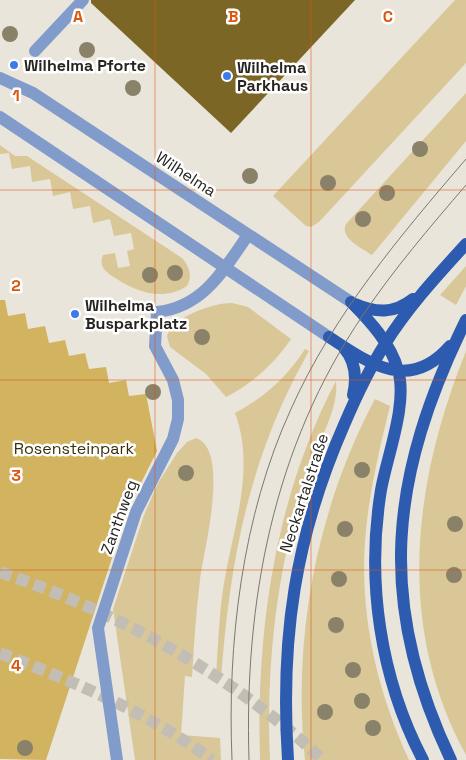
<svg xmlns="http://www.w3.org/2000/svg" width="466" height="760" font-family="'Space Grotesk',sans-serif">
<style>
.green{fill:#d9c797}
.forest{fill:#d1b360}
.building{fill:#7c6625}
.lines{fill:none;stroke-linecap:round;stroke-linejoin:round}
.major-tunnel{stroke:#c2beb6;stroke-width:12;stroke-dasharray:12 6;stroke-linecap:butt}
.minor{stroke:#819ccb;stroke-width:12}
.major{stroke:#2d5baf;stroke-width:12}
.tram{stroke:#7a7871;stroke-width:1}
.tree{fill:#898168}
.grid{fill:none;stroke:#de560d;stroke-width:1;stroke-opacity:0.55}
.poi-dot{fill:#3e7aea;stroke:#fff;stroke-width:2}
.labels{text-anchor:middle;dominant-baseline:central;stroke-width:5;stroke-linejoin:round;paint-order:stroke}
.poi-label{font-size:16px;font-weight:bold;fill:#252420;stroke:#fff;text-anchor:start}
.street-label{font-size:16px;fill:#252420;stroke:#fff}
.park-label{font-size:16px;fill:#3b2f09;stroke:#fff}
.grid-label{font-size:16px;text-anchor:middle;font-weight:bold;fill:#de560d;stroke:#fff;stroke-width:5;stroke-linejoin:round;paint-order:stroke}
</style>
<rect width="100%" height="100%" fill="#e9e5db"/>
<path class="green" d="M 455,0 L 466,0 L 466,63 L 319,222 L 311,227 L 306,226 L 273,196 Z
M 466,93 L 466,141 L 372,255 C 362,248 339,238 346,224 Z
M 0,145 L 15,156 L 27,156 L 182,258 C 189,266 193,276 187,286 C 164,301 138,293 117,279 C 107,273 98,268 103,255 L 115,253 L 118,268 L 130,266 L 127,251 L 134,249 L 131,233 L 114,236 L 110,219 L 93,223 L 90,206 L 73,209 L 70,192 L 53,196 L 50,179 L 32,182 L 30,166 L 12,169 L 9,153 L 0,154 Z
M 466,266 L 466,286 L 456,305 L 440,295 Z
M 232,303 L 248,307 L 291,339 C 274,364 253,383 226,397 L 206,374 L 170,347 L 167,336 C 174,316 213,303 232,303 Z
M 305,349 L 309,351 C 249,457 230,559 221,679 L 216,678 C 218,646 219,614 224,583 C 233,528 256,469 235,413 C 265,397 287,377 305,349 Z
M 466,351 L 466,755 C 395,625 413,483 466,351 Z
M 336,381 C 339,409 319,441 309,467 C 302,485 297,504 293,522 C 274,599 266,680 270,760 L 260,760 C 256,630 275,497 336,381 Z
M 375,399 L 390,406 C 380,446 370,489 366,530 C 358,609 376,689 409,760 L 305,760 C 292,637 317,508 375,399 Z
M 196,438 C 231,450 203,553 200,580 C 196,612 194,644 192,677 L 185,676 L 181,735 L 220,738 L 221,760 L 135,760 L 113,609 L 144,515 L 158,483 L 177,453 L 187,442 Z"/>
<path class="forest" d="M 0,300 L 5,300 L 8,316 L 25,313 L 28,329 L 45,326 L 49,343 L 65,340 L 69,356 L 85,353 L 89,369 L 106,367 L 109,383 L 126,380 L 129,396 L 146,394 L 157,451 L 128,509 L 46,760 L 0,759 Z"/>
<path class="building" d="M 91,0 L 355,0 L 231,133 L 91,3 Z"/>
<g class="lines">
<path class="major-tunnel" d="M 0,572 C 119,613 231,674 323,760
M 0,653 C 74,682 148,712 212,760"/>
<path class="minor" d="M 35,51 L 83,0
M 0,78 L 33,93 L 351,302
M 0,117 L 329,337
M 117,760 L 98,628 L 136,512 L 173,439 L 178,419 L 178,400 L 173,380 L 155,346 L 157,312 C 204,307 224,269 248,235"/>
<path class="major" d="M 351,302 C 370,321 391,344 398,370 C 408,404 387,456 381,490 C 366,581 380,678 423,760
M 355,304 C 376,313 394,314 413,299
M 329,337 C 371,365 410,392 450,346
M 344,348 C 356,362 357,378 353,395
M 288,760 C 280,638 295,537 344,425 C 356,397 369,369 385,344 C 408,307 437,276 466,244
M 451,760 C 375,601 390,475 466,320"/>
<path class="tram" d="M 232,760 C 227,643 242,516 291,409 C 333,315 400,236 466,159
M 249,760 C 244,602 273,447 363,315 C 394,269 430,227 466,185"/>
</g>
<g class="tree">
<circle cx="10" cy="34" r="8"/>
<circle cx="87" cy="50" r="8"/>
<circle cx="133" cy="88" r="8"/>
<circle cx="420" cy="149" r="8"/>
<circle cx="250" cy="176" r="8"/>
<circle cx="328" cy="183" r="8"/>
<circle cx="387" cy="193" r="8"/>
<circle cx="363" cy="219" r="8"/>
<circle cx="175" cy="273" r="8"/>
<circle cx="150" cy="275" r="8"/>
<circle cx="202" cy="337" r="8"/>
<circle cx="153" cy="392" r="8"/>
<circle cx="362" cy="470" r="8"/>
<circle cx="186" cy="473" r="8"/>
<circle cx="455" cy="524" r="8"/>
<circle cx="345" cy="529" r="8"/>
<circle cx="454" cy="575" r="8"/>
<circle cx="339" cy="579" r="8"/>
<circle cx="336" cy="625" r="8"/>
<circle cx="353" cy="670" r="8"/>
<circle cx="362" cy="701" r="8"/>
<circle cx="325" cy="712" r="8"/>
<circle cx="373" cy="728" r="8"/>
<circle cx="25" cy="748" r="8"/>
</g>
<path class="grid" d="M 155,0 L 155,760M 311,0 L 311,760M 0,190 L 466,190M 0,380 L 466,380M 0,570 L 466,570"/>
<g class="poi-dot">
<circle cx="14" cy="65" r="5"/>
<circle cx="227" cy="76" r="5"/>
<circle cx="75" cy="314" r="5"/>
</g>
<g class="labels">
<g class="poi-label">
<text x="24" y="65">Wilhelma Pforte</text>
<text x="237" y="67">Wilhelma<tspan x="237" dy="18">Parkhaus</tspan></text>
<text x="85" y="305">Wilhelma<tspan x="85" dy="18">Busparkplatz</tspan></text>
</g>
<g class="street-label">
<text transform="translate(186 174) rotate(33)">Wilhelma</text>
<text transform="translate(304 493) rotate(-72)">Neckartalstraße</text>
<text transform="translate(119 517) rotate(-70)">Zanthweg</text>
</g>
<g class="park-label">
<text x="74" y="448">Rosensteinpark</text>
</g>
</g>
<g class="grid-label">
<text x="78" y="22">A</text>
<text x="233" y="22">B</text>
<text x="388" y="22">C</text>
<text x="16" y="101">1</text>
<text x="16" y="291">2</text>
<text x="16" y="481">3</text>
<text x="16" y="671">4</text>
</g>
</svg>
